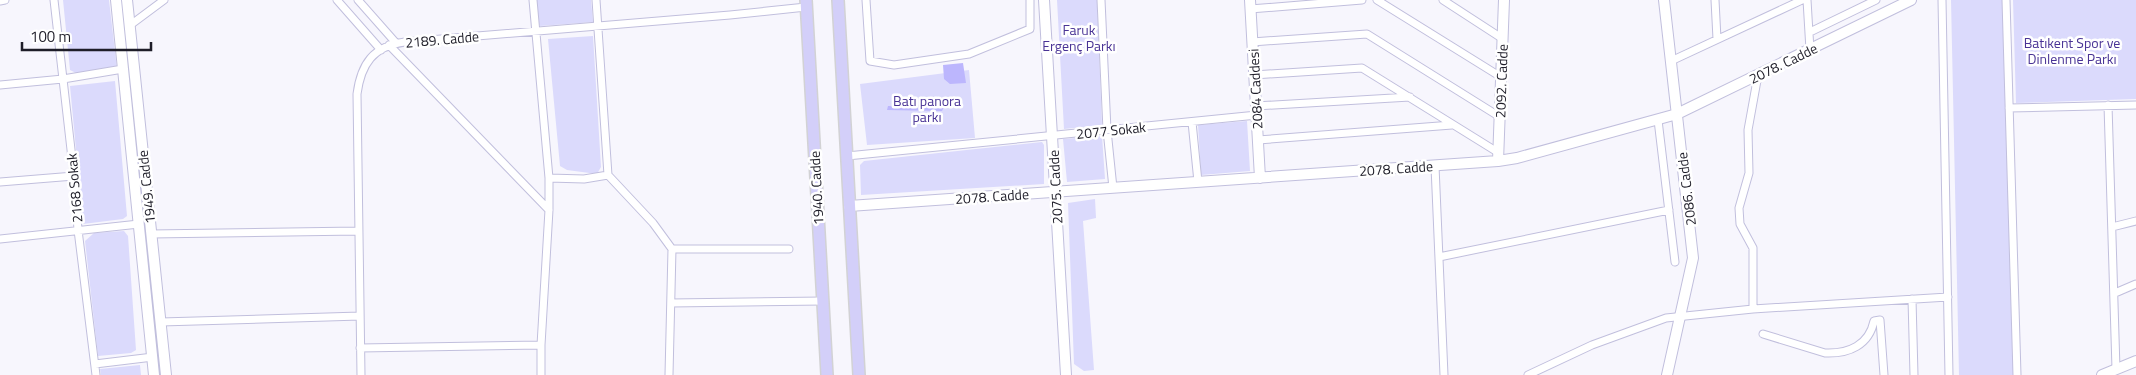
<svg xmlns="http://www.w3.org/2000/svg" width="2136" height="375" font-family="'Titillium Web',sans-serif">
<style>
.green{fill:#dbdafc}
.water{fill:#bcb6fd}
.lines{fill:none;stroke-linecap:round;stroke-linejoin:round}
.street-casing{stroke:#c1bfdd;stroke-width:9}
.secondary-casing{stroke:#c1bfdd;stroke-width:12}
.primary-casing{stroke:#d2d2d4;stroke-width:14}
.street{stroke:#fff;stroke-width:7}
.secondary{stroke:#fff;stroke-width:10}
.primary{stroke:#d3cff9;stroke-width:11}
.labels{text-anchor:middle;dominant-baseline:central;stroke-width:5;stroke-linejoin:round;paint-order:stroke}
.park-label{font-size:14px;fill:#493395;stroke:#fff}
.street-label{font-size:14px;fill:#1e1d28;stroke:#fff}
</style>
<rect width="100%" height="100%" fill="#f7f6fd"/>
<path class="green" d="M 63,0 L 109,0 L 117,69 L 78,74 L 70,70 Z
M 536,0 L 591,0 L 593,22 L 540,26 L 538,23 Z
M 1057,0 L 1097,0 L 1102,125 L 1064,129 Z
M 1951,0 L 2004,0 L 2017,375 L 1959,375 Z
M 2013,0 L 2136,0 L 2136,99 L 2016,103 Z
M 593,36 L 601,167 L 597,174 L 567,170 L 560,166 L 548,39 Z
M 969,70 L 975,138 L 867,145 L 860,84 Z
M 115,81 L 127,216 L 123,219 L 83,224 L 70,86 Z
M 1247,121 L 1250,171 L 1201,175 L 1198,125 Z
M 1102,136 L 1105,179 L 1067,182 L 1063,139 Z
M 1042,142 L 1044,145 L 1044,184 L 861,195 L 860,165 L 864,161 Z
M 1095,199 L 1096,218 L 1083,221 L 1094,370 L 1084,371 L 1074,364 L 1068,203 Z
M 124,231 L 128,236 L 136,350 L 131,353 L 98,356 L 85,241 L 94,233 Z
M 140,365 L 141,375 L 101,375 L 100,369 Z"/>
<path class="water" d="M 963,63 L 966,83 L 950,84 L 944,79 L 943,65 Z
M 938,101 L 942,102 L 944,107 L 942,111 L 887,110 L 888,106 L 891,106 L 894,108 C 900,108 905,105 910,104 C 921,103 929,110 938,101 Z"/>
<g class="lines">
<defs>
<path id="street" d="M 54,0 L 74,176 L 78,230 L 96,375
M 337,0 L 381,50
M 358,0 L 396,43
M 533,0 L 549,178 L 549,210 L 541,345 L 541,375
M 596,0 L 608,175
M 866,0 L 870,61 L 894,65 L 969,54 L 1030,29 L 1030,0
M 1101,0 L 1107,130 L 1113,188
M 1377,0 L 1501,77
M 1443,0 L 1503,39
M 1715,0 L 1717,39
M 1807,0 L 1810,50
M 1942,0 L 1949,375
M 2006,0 L 2017,375
M 0,1 L 5,0
M 1250,9 L 1362,0
M 129,26 L 164,0
M 1810,32 L 1876,0
M 1252,42 L 1367,34 L 1500,117
M 389,45 L 549,210
M 1671,61 L 1802,0
M 1254,75 L 1362,68 L 1499,153
M 0,85 L 63,79 L 123,69
M 2108,105 L 2116,369
M 1256,106 L 1410,97
M 2009,108 L 2136,105
M 1658,120 L 1675,262
M 1192,122 L 1198,182
M 1258,140 L 1452,125
M 847,156 L 1257,115
M 1435,166 L 1444,375
M 608,175 L 653,223 L 672,249 L 669,375
M 549,178 L 584,179 L 608,175
M 0,182 L 74,176
M 2112,227 L 2136,221
M 151,234 L 358,231
M 0,239 L 139,224
M 672,249 L 789,249
M 1439,257 L 1669,210
M 2115,293 L 2136,284
M 1912,299 L 1914,375
M 671,303 L 823,301
M 1753,309 L 1753,248 L 1740,224 L 1739,208 L 1749,173 L 1748,130 L 1758,75
M 161,322 L 360,316
M 1763,334 L 1825,353 C 1849,354 1869,345 1874,321 L 1880,320 L 1884,375
M 360,348 L 541,345
M 95,364 L 153,357
M 361,375 L 357,94 C 361,64 373,46 405,42 L 730,15 L 806,7
M 1528,375 L 1592,345 L 1666,318 L 1753,309 L 1948,297"/>
<path id="secondary" d="M 116,0 L 154,375
M 127,0 L 166,375
M 1044,0 L 1066,375
M 1250,0 L 1260,178
M 1664,0 L 1693,258 L 1667,375
M 1498,161 L 1504,0
M 849,206 L 1498,161 L 1517,158 L 1677,114 L 1911,0
M 2102,375 L 2136,361"/>
<path id="primary" d="M 806,0 L 827,375
M 838,0 L 859,375"/>
</defs>
<use href="#street" class="street-casing"/>
<use href="#secondary" class="secondary-casing"/>
<use href="#primary" class="primary-casing"/>
<use href="#street" class="street"/>
<use href="#secondary" class="secondary"/>
<use href="#primary" class="primary"/>
</g>
<g class="labels">
<g class="park-label">
<text x="1079" y="29">Faruk<tspan x="1079" dy="16">Ergenç Parkı</tspan></text>
<text x="2072" y="42">Batıkent Spor ve<tspan x="2072" dy="16">Dinlenme Parkı</tspan></text>
<text x="927" y="100">Batı panora<tspan x="927" dy="16">parkı</tspan></text>
</g>
<g class="street-label">
<text transform="translate(442 39) rotate(-5)">2189. Cadde</text>
<text transform="translate(1783 63) rotate(-26)">2078. Cadde</text>
<text transform="translate(1501 81) rotate(-88)">2092. Cadde</text>
<text transform="translate(1255 89) rotate(-93)">2084 Caddesi</text>
<text transform="translate(1111 130) rotate(-6)">2077 Sokak</text>
<text transform="translate(1396 168) rotate(-4)">2078. Cadde</text>
<text transform="translate(146 187) rotate(-96)">1949. Cadde</text>
<text transform="translate(1055 187) rotate(-93)">2075. Cadde</text>
<text transform="translate(74 188) rotate(-95)">2168 Sokak</text>
<text transform="translate(816 188) rotate(-93)">1940. Cadde</text>
<text transform="translate(1686 189) rotate(-97)">2086. Cadde</text>
<text transform="translate(992 196) rotate(-4)">2078. Cadde</text>
</g>
</g>
<path d="M22 42v8h129v-8" fill="none" stroke="#1e1d28" stroke-width="2.5"/>
<text x="30" y="42" font-size="15" fill="#1e1d28" stroke="#ffffff" stroke-width="4" paint-order="stroke">100 m</text>
</svg>
